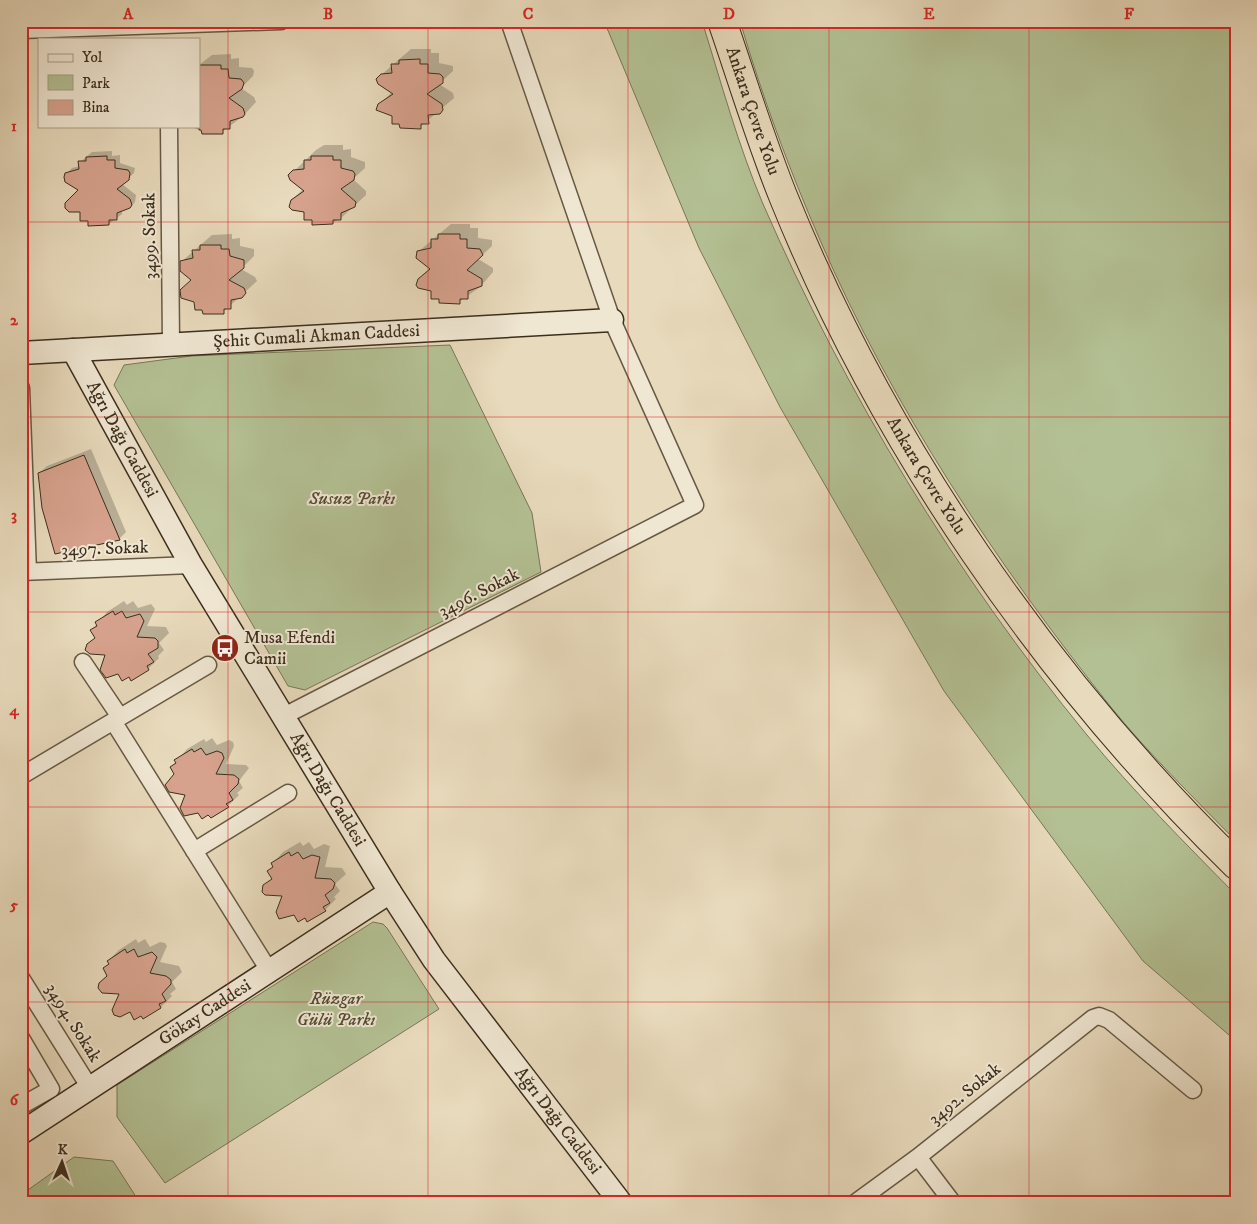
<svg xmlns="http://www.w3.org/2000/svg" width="1257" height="1224" font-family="'IM FELL DW Pica',serif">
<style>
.green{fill:#b3c093;stroke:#787758}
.shadow{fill:#0003}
.building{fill:#d7a28d;stroke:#3c2e1d}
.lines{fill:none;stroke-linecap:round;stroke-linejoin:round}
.street-casing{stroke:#675945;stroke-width:19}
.secondary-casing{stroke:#3c2e1d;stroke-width:25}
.highway-casing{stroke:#3c2e1d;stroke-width:30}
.street{stroke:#f0e7d3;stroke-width:16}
.secondary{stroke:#f0e7d3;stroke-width:22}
.highway{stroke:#e8dabc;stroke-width:28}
.grid{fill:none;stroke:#d62828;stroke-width:1;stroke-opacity:0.55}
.labels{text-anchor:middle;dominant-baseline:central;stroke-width:4;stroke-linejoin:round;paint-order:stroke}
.street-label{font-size:18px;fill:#3c2e1d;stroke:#f0e7d3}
.park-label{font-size:18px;font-style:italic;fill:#544b35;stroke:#f0e7d3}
.poi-label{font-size:18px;fill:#3c2e1d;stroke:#f0e7d3;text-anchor:start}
.neatline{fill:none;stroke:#d62828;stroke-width:2}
.grid-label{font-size:16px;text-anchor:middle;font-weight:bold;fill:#d62828}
</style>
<rect width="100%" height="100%" fill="#e8dabc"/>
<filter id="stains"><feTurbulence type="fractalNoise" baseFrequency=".004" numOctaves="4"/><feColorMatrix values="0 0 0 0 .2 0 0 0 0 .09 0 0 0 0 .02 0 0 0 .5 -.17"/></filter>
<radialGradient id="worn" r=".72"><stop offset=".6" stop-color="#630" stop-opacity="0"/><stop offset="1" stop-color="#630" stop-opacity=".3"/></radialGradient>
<path class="green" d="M 604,21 L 702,21 C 721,82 738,145 763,204 C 846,394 955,574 1087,735 C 1133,791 1185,843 1236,895 L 1236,1041 L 1143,961 L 944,691 L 780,407 L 699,248 Z
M 740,21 L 1236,21 L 1236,841 C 1193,797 1148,753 1110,706 C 996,563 893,408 820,240 C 789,169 762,96 740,21 Z
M 450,345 L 532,513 L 541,572 L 305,690 L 288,686 L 114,385 L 124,365 L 191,356 Z
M 373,922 L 383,924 L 387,928 L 439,1009 L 165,1183 L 117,1117 L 117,1085 Z
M 74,1157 L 113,1161 L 140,1203 L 21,1203 L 21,1183 L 28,1190 Z"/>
<path class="shadow" d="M 411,49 L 431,49 L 431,53 L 439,53 L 439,63 L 453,66 L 453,71 L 439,84 L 453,93 L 454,98 L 420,127 L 401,123 L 379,105 L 392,92 L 380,76 Z
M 231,54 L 231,59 L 239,58 L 239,67 L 252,68 L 254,71 L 253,76 L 241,88 L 254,97 L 256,102 L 243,116 L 222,132 L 195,129 L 195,126 L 199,126 L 199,65 L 212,55 Z
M 324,145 L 343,145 L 343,150 L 351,149 L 351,157 L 365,162 L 365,168 L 353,179 L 366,191 L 366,195 L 340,219 L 332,223 L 313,219 L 292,200 L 303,189 L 291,174 L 316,150 Z
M 112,151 L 112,156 L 120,155 L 120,163 L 135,168 L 134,173 L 122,184 L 136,195 L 135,202 L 130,207 L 122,210 L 122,214 L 109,224 L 66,174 L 72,168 L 80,166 L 80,162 L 92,152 Z
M 451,224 L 470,224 L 470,228 L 478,228 L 478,238 L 492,240 L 492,246 L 478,259 L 493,268 L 493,272 L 480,287 L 459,302 L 440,298 L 419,279 L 430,268 L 418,252 Z
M 232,234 L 232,239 L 240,238 L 240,246 L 254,249 L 254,256 L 241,269 L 255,277 L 257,281 L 223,312 L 193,280 L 181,262 L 212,235 Z
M 91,449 L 126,532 L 119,539 L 39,473 L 47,466 Z
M 124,601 L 127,605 L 133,601 L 138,608 L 151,604 L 155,609 L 147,626 L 166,627 L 169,633 L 159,643 L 164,650 L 158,656 L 159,658 L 148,669 L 129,675 L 107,654 L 92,630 L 107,612 Z
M 212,738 L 217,745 L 229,740 L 233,742 L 234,746 L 226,764 L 246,765 L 249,768 L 239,781 L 243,788 L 237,793 L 239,795 L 228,806 L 209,813 L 199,811 L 171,768 L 187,749 L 204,739 L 206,742 Z
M 300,842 L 303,846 L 309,842 L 314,849 L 324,844 L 330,846 L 325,867 L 342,868 L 346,874 L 335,884 L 340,891 L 334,897 L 336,899 L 325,910 L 263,887 L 272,878 L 268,871 L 274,866 L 273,863 L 283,852 Z
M 136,939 L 138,943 L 145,939 L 150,947 L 160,942 L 165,943 L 167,946 L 160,962 L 179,966 L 182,972 L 172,982 L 176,989 L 170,994 L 172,996 L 161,1007 L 141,1014 L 121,993 L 100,990 L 99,984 L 108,975 L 104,969 L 110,963 L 108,961 L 119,950 Z"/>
<path class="building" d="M 420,59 L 420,64 L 428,64 L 428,73 L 440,74 L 443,77 L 443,83 L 427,94 L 442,104 L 443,110 L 440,114 L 428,115 L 429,124 L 421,124 L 421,129 L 400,128 L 399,124 L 392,124 L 392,116 L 376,110 L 378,104 L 393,94 L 378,84 L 376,79 L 381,74 L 392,73 L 391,64 L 399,64 L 399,60 Z
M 199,65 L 221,65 L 221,69 L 228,69 L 229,78 L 241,79 L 244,83 L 242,89 L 229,98 L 243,108 L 245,114 L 243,117 L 230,121 L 230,129 L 223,129 L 223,134 L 202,134 L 201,130 L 199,130 Z
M 107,156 L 107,160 L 115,160 L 115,168 L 128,170 L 130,173 L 129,180 L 117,189 L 130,199 L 132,205 L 130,208 L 117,213 L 117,220 L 109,220 L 109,225 L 88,226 L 88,221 L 80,221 L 80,212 L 69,212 L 65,208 L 65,203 L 78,190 L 65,182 L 64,177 L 65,173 L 79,169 L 78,161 L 86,161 L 86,157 Z
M 311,156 L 333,156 L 333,160 L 341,160 L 341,168 L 353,171 L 355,174 L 354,180 L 341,189 L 356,202 L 355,207 L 341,213 L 341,220 L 333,220 L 333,224 L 312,225 L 312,220 L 304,220 L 304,212 L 292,210 L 289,207 L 291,200 L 304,191 L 290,180 L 288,175 L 293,170 L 304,169 L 304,160 L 311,160 Z
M 438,234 L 460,234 L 460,239 L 467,239 L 467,248 L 480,249 L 483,255 L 467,270 L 482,279 L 482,286 L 468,291 L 468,299 L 460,299 L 460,304 L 439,303 L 439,299 L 431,299 L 431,291 L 418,288 L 416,285 L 418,279 L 430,269 L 416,258 L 417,251 L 431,248 L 431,239 L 438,239 Z
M 200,245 L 221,245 L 221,249 L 229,249 L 230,256 L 244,260 L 244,268 L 229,280 L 244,288 L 246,293 L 242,298 L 231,300 L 231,309 L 224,309 L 224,314 L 203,314 L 202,310 L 195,310 L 194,302 L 181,298 L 180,290 L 191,280 L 180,271 L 180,261 L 193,258 L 192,250 L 200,250 Z
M 84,455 L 120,540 L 55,554 L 42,508 L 38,473 Z
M 113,611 L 115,615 L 122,611 L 126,618 L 140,614 L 144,621 L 137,637 L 155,638 L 158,641 L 158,648 L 148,654 L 154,662 L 147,666 L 149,670 L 131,681 L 129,677 L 122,681 L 118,674 L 106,678 L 100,670 L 105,655 L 90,654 L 85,650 L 87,644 L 95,638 L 90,630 L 97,626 L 95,622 Z
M 201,748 L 206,755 L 217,751 L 222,753 L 224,758 L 216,774 L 234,775 L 239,779 L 238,784 L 229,793 L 233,800 L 226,804 L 229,807 L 211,818 L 208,815 L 202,819 L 198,813 L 184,816 L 180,808 L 185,795 L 169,792 L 165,785 L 174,774 L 170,767 L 176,763 L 174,760 L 192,749 L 194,752 Z
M 289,852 L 291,856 L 298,852 L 303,859 L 312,855 L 320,857 L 315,878 L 331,879 L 335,883 L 333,889 L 325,895 L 330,903 L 323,907 L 326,911 L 307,922 L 305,918 L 298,922 L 294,915 L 279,919 L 276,912 L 282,896 L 265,895 L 262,892 L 263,885 L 272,879 L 267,871 L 273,867 L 271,863 Z
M 125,949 L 127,953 L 134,949 L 138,957 L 152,952 L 157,957 L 150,973 L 166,976 L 171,980 L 171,984 L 162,994 L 166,1001 L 159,1004 L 161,1008 L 143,1019 L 141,1016 L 134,1020 L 130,1012 L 120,1017 L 114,1015 L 112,1010 L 119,994 L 102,993 L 98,988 L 99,983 L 107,976 L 103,968 L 109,964 L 107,961 Z"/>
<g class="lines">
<defs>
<path id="street" d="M 21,30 L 281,21
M 169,126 L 171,345
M 21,388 L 28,572
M 21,572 L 191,565
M 83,662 L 120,717
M 282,717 L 695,505 L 612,320 L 509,21
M 113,721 L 270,972
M 21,776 L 208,665
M 194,851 L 288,793
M 21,978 L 90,1088
M 21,1038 L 51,1089 L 21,1106
M 918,1157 L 953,1203
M 855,1203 L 918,1157 L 1093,1018 L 1099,1016 L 1109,1020 L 1193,1090"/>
<g id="secondary">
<path id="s1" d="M 73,350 L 191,565 L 390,892 L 434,960 L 621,1203"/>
<path id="s2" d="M 21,353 L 612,320"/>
<path id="s3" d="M 21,1133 L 390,892"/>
</g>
<g id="highway">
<path id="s4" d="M 722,21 C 742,79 760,139 783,196 C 883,444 1045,678 1236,865"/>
</g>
</defs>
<use href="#street" class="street-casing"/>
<use href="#secondary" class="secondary-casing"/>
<use href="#highway" class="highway-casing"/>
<use href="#street" class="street"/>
<use href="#secondary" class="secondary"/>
<use href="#highway" class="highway"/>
</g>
<path class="grid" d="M 228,21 L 228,1203M 428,21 L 428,1203M 628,21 L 628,1203M 829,21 L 829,1203M 1029,21 L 1029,1203M 21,222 L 1236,222M 21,417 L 1236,417M 21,612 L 1236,612M 21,807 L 1236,807M 21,1002 L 1236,1002"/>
<defs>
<symbol id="bus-disc" viewBox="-11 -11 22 22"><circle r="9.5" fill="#8f2418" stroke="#f0e7d3"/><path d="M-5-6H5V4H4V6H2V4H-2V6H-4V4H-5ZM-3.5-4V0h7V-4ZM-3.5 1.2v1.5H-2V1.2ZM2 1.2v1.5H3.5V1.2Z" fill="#fff"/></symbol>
</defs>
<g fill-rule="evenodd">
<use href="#bus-disc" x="209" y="632" width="32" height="32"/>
</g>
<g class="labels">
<g class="street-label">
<text stroke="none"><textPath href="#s4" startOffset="95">Ankara Çevre Yolu</textPath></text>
<text transform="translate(150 236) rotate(-91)">3499. Sokak</text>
<text stroke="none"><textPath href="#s2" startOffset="296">Şehit Cumali Akman Caddesi</textPath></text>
<text stroke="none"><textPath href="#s1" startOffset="102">Ağrı Dağı Caddesi</textPath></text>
<text stroke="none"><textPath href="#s4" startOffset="500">Ankara Çevre Yolu</textPath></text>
<text transform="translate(105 549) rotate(-2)">3497. Sokak</text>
<text transform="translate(479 593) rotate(-27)">3496. Sokak</text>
<text stroke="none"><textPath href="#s1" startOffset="508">Ağrı Dağı Caddesi</textPath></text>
<text stroke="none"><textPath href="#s3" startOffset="220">Gökay Caddesi</textPath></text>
<text transform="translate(73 1023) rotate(58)">3494. Sokak</text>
<text transform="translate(965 1094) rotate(-39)">3492. Sokak</text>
<text stroke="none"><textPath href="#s1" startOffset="912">Ağrı Dağı Caddesi</textPath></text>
</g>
<g class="park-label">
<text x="352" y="499">Susuz Parkı</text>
<text x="336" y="999">Rüzgar<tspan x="336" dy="21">Gülü Parkı</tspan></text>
</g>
<g class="poi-label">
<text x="244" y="638">Musa Efendi<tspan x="244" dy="21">Camii</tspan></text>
</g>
</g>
<rect width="1257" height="1224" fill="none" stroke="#e8dabc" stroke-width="55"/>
<rect x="38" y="38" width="162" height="90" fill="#f0e7d3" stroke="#a89d8a"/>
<rect x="48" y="54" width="25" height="8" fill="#f0e7d3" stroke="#a89d8a"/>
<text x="82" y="62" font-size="15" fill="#3c2e1d">Yol</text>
<rect x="48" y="75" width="25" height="15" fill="#b3c093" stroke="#a89d8a"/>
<text x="82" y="88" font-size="15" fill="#3c2e1d">Park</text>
<rect x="48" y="100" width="25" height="15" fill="#d7a28d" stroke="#a89d8a"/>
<text x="82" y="112" font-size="15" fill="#3c2e1d">Bina</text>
<g transform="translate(62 1162) rotate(3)" stroke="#f0e7d3" stroke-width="4" paint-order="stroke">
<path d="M0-4L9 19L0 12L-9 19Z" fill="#3c2e1d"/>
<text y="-8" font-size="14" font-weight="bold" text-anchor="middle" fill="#3c2e1d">K</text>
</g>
<rect x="28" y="28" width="1202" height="1168" class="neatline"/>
<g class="grid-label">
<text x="128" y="19">A</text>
<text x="328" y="19">B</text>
<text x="528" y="19">C</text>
<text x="729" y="19">D</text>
<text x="929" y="19">E</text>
<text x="1129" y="19">F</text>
<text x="14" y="131">1</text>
<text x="14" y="325">2</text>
<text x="14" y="520">3</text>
<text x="14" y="715">4</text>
<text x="14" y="910">5</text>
<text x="14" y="1105">6</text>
</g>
<rect width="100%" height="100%" filter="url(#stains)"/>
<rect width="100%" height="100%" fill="url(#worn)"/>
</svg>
